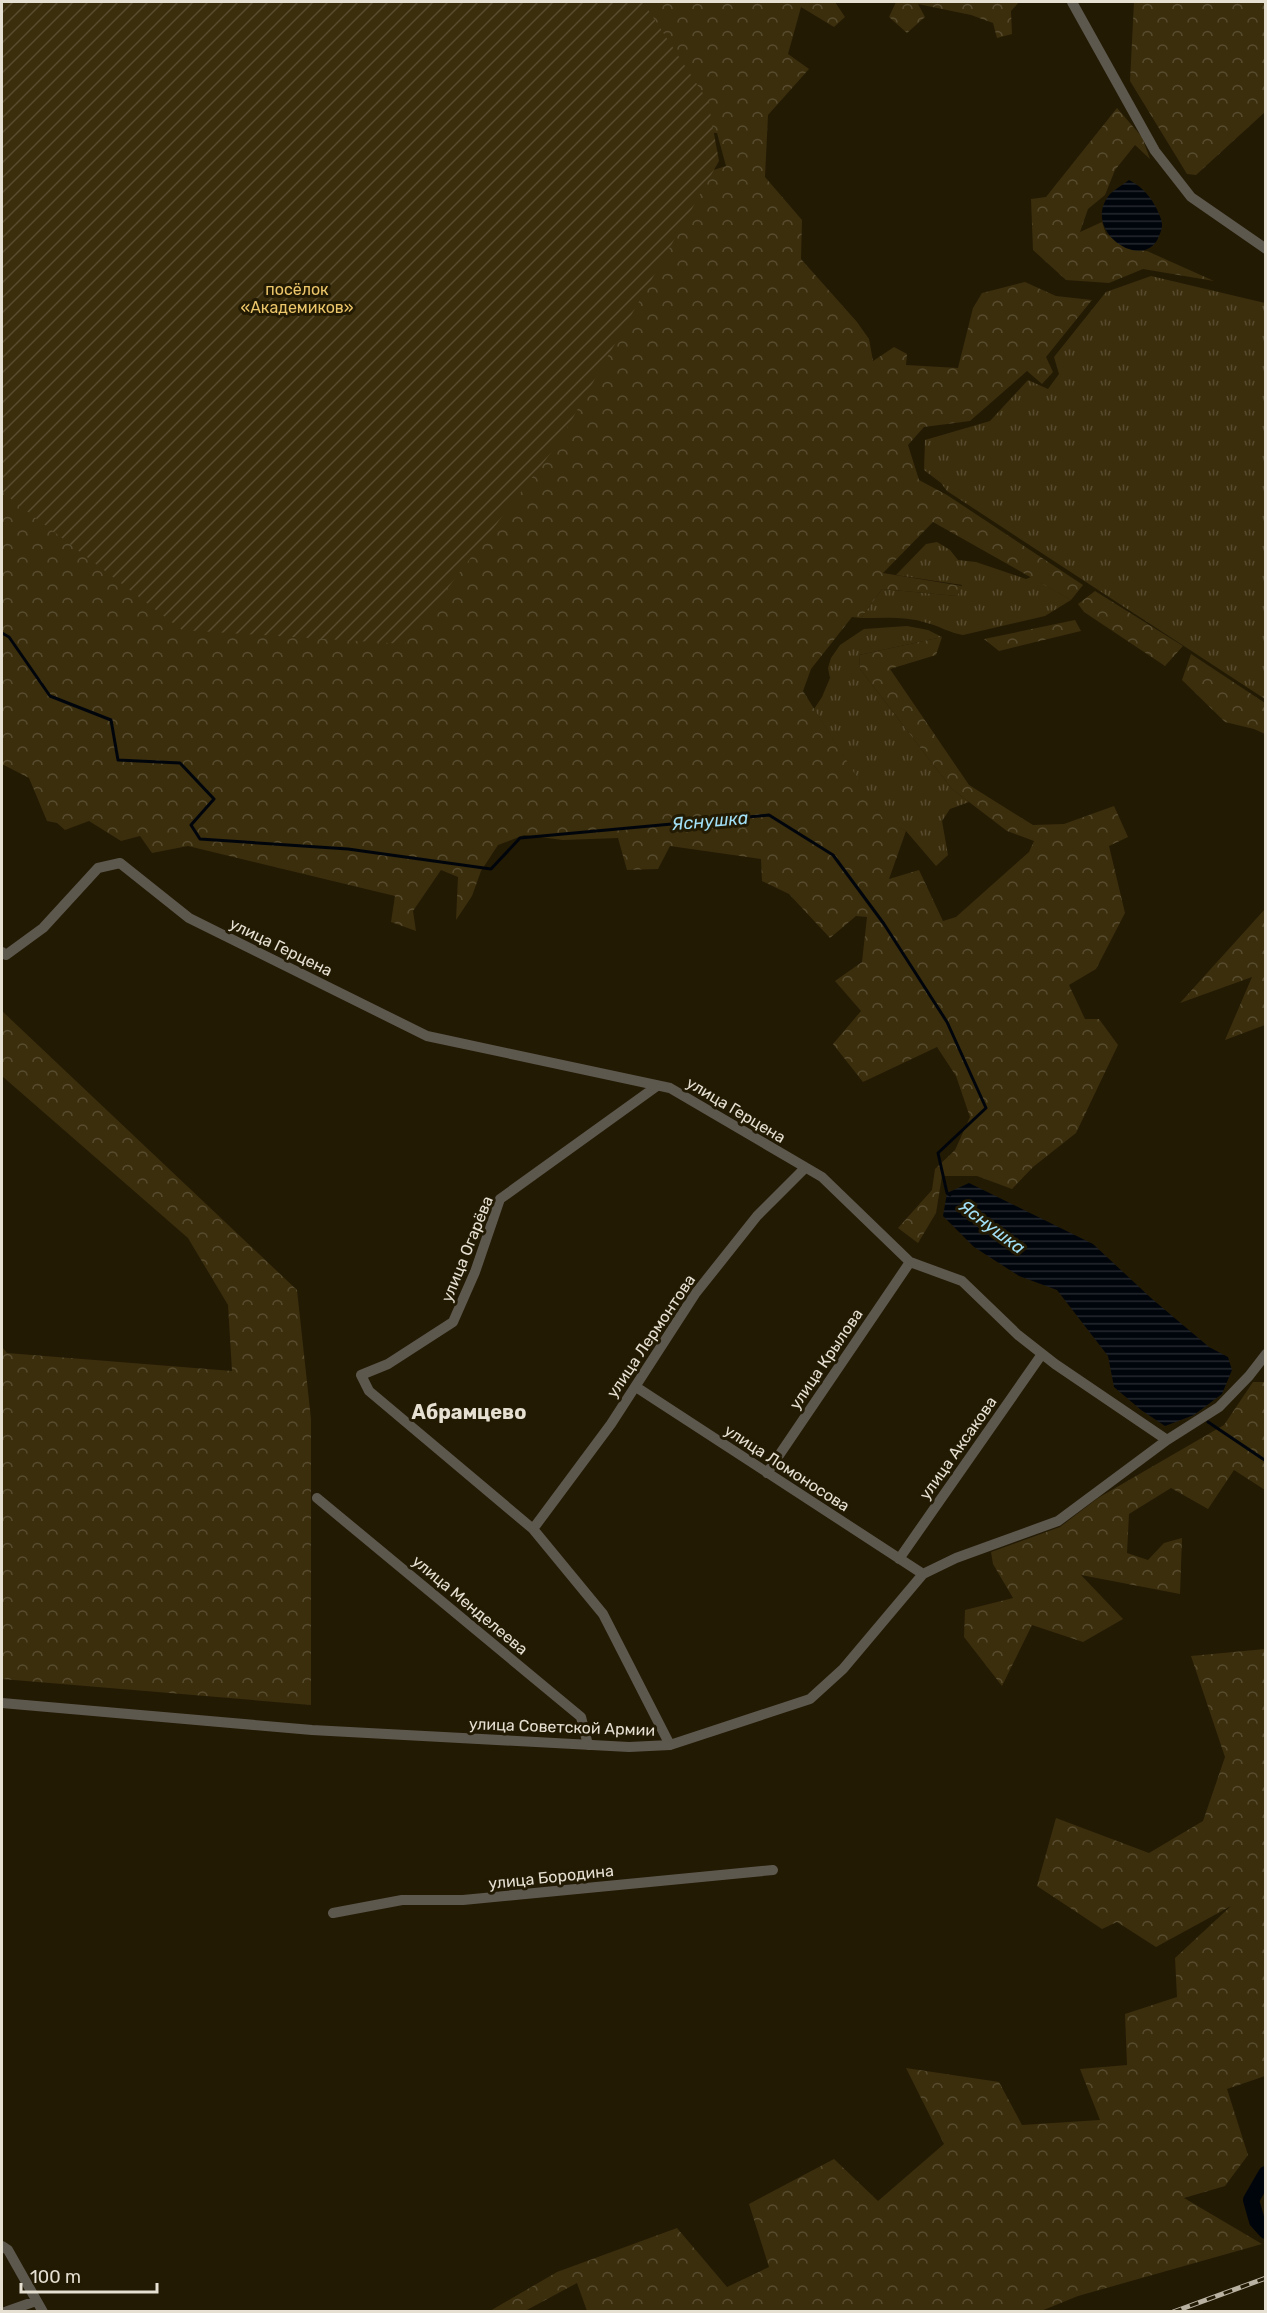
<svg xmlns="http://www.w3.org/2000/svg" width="1267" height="2313" font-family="Rubik,sans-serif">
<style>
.grass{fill:url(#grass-tufts)}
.forest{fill:url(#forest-crowns)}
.garden{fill:url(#garden-furrows)}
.water{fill:url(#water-rules)}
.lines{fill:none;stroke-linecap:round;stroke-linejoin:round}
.stream{stroke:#00050c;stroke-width:3}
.river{stroke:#00050c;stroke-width:16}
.minor{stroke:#5d584e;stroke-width:10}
.rail-casing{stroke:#b9b2a2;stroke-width:5}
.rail{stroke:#231a04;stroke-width:3;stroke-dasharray:9;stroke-linecap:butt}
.labels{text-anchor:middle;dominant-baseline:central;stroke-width:6;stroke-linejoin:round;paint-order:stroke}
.park-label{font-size:16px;fill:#ecc66a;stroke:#231a04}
.street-label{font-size:16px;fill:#e6e0d2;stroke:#231a04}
.water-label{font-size:18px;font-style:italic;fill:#a1e0f7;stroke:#231a04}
.quarter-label{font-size:20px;font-weight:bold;fill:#e6e0d2;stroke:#231a04}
</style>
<defs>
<pattern id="grass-tufts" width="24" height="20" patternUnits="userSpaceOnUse" patternTransform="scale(1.5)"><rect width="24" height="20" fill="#3b2e0d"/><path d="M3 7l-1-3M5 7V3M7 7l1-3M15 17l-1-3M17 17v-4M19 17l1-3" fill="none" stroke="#574c2f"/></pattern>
<pattern id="forest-crowns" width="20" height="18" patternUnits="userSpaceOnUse" patternTransform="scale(1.5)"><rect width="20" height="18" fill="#3b2e0d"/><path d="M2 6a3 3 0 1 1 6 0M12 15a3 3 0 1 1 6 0" fill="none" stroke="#574c2f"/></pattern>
<pattern id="garden-furrows" width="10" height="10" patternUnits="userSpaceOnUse" patternTransform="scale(1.5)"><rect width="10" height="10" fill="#3b2e0d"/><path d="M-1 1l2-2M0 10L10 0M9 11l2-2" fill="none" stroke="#574c2f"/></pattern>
<pattern id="water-rules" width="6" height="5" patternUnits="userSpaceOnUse" patternTransform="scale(1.5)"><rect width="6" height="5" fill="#00050c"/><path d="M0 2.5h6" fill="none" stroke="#25292e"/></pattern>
</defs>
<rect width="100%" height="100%" fill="#231a04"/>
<path class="grass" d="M 1151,276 L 1265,303 L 1265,699 L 947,491 L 941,483 L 924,470 L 925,440 L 990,421 L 1028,380 L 1048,389 L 1059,374 L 1054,357 L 1106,292 Z
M 937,542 L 950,550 L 958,560 L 976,562 L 1026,579 L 1031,577 L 1071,600 L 1045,616 L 963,635 C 950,633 939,626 927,623 C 907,616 883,618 861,618 L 882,589 L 957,596 L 962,585 L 896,575 L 926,544 Z
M 907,626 L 928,630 L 942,637 L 859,655 L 860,669 L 952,789 L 969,802 L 950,809 L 942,821 L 948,855 L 936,866 L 906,831 L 883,820 L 814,709 L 822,697 L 830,678 L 828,668 L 831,658 L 840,645 L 864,629 Z"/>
<path class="forest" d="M 573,2 L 835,2 L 845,17 L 834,27 L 801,7 L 788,54 L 809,69 L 768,115 L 765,177 L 802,220 L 801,259 L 857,322 L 869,339 L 873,361 L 894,347 L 907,354 L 906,365 L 958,368 L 973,308 L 982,293 L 1025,282 L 1056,296 L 1092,300 L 1046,357 L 1053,372 L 1042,384 L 1027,371 L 970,421 L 924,427 L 908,445 L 919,480 L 947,495 L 1083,585 L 1071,600 L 933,522 L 883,573 L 962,586 L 957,596 L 882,589 L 861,618 L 852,617 L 811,669 L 803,691 L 883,819 L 906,831 L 889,879 L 919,870 L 943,921 L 956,917 L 1029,852 L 1034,841 L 1007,831 L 952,789 L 860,669 L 859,655 L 942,637 L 936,655 L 890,669 L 969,785 L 1033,825 L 1064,824 L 1114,806 L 1128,837 L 1109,846 L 1125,913 L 1096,969 L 1069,985 L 1085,1019 L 1099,1019 L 1118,1045 L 1076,1133 L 1033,1167 L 1012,1189 L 977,1176 L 942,1176 L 936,1213 L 918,1243 L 898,1228 L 932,1190 L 935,1169 L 955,1150 L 970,1117 L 956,1076 L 937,1047 L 863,1082 L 833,1044 L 861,1011 L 835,981 L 862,962 L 867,917 L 856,916 L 830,938 L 789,894 L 762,881 L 761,859 L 670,846 L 658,869 L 627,870 L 618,838 L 563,840 L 524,835 L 498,845 L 481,871 L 472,896 L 456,920 L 458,877 L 441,870 L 413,911 L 416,931 L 391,922 L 395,896 L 188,846 L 152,853 L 140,836 L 121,841 L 89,821 L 65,830 L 57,823 L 47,821 L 29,778 L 2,764 L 2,402 L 726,166 L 717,133 L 690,132 Z
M 896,2 L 1019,2 L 1011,11 L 1012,34 L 997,38 L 993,23 L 971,15 L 918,4 L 925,17 L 907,33 L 889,17 Z
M 1134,2 L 1265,2 L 1265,112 L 1196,175 L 1187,174 L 1130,81 Z
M 1117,108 L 1142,137 L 1150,159 L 1135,145 L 1115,170 L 1105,195 L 1088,209 L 1080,232 L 1102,222 L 1106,234 L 1132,250 L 1147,251 L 1214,281 L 1143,269 L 1109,283 L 1066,280 L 1033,250 L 1031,199 L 1046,197 Z
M 1095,591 L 1183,646 L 1165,666 L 1084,612 L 1078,604 Z
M 1075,620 L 1081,631 L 999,651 L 984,639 Z
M 1191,654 L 1265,703 L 1265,734 L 1254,729 L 1225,722 L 1182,680 Z
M 1265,909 L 1265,1025 L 1225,1040 L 1252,977 L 1180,1003 Z
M 2,1011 L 297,1290 L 311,1419 L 311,1705 L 2,1679 L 2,1347 L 7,1353 L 232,1371 L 228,1305 L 188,1238 L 2,1076 Z
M 1253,1382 L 1265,1382 L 1265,1490 L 1234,1470 L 1208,1509 L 1171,1488 L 1129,1514 L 1127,1553 L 1148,1560 L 1164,1543 L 1182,1538 L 1180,1594 L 1081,1575 L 1123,1619 L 1083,1642 L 1032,1625 L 1002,1686 L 964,1637 L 965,1610 L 1013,1598 L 993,1564 L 991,1552 L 1060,1527 L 1098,1498 L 1224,1425 Z
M 1265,1649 L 1265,2076 L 1227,2089 L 1248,2155 L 1225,2186 L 1184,2198 L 1262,2244 L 1078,2296 L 1041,2311 L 587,2311 L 577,2283 L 525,2311 L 490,2311 L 557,2272 L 677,2228 L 727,2287 L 769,2267 L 749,2204 L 834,2159 L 878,2201 L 944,2144 L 906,2068 L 999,2082 L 1022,2125 L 1100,2120 L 1080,2069 L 1127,2065 L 1125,2014 L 1177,1997 L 1175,1958 L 1231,1906 L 1156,1947 L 1117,1922 L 1102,1929 L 1037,1886 L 1056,1818 L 1149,1853 L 1203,1821 L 1225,1757 L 1191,1656 Z"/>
<path class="garden" d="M 2,2 L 643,2 L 708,101 L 719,161 L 559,442 L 405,644 L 182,630 L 2,492 Z"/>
<path class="water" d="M 1129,180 C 1145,188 1155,202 1161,219 C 1163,226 1162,229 1159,236 C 1145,274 1079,231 1110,194 C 1115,189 1123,185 1129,180 Z
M 969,1183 L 1093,1244 L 1151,1298 L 1209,1347 L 1228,1357 L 1232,1370 L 1222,1394 L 1194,1415 L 1165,1426 L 1141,1410 L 1114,1387 L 1108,1356 L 1057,1290 L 1019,1276 L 974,1247 L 943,1216 L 947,1193 Z"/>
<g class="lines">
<path class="stream" d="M 2,633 L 9,637 L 50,696 L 111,720 L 118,760 L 180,763 L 214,799 L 191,825 L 200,839 L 348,849 L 491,869 L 520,838 L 769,815 L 833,855 L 884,924 L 947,1022 L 986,1108 L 938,1153 L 947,1193 L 950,1195
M 1208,1422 L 1266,1461"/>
<path class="river" d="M 1266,2174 L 1251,2200 L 1257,2221 L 1266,2231"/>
<path class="minor" d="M 1072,2 L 1155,151 L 1191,197 L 1266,249
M 2,952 L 6,955 L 43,928 L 98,868 L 120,863 L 189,918 L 427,1036 L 670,1088 L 822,1177 L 910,1262 L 962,1281 L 1018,1335 L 1055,1364 L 1167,1440
M 657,1086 L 500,1199 L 475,1272 L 453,1322 L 388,1364 L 361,1375 L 369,1391 L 533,1529 L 603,1614 L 670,1745
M 636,1387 L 923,1574
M 767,1473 L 910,1262
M 317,1498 L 581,1717 L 588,1745
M 533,1529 L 611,1424 L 695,1294 L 757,1216 L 805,1168
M 899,1559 L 1042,1354
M 2,1703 L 312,1730 L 629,1747 L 670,1745 L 810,1699 L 843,1669 L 923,1574 L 956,1558 L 1058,1521 L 1167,1440 L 1219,1407 L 1249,1376 L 1266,1354
M 333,1913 L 402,1900 L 463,1900 L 773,1870
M 2,2246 L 8,2250 L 43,2312
M 5,2312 L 36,2301"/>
<defs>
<path id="rail" d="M 1173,2312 L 1266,2278"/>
</defs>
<use href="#rail" class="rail-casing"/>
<use href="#rail" class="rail"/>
</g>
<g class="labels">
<g class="park-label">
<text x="297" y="289">посёлок<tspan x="297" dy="18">«Академиков»</tspan></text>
</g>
<g class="street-label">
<text transform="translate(281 947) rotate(26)">улица Герцена</text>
<text transform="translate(736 1110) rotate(31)">улица Герцена</text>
<text transform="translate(467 1249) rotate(-68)">улица Огарёва</text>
<text transform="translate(651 1336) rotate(-56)">улица Лермонтова</text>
<text transform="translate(826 1359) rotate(-56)">улица Крылова</text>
<text transform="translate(958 1448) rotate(-55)">улица Аксакова</text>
<text transform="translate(787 1468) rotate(33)">улица Ломоносова</text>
<text transform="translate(470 1605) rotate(40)">улица Менделеева</text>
<text transform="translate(562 1727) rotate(2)">улица Советской Армии</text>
<text transform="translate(551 1877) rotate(-6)">улица Бородина</text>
</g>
<g class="water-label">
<text transform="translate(710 821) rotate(-5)">Яснушка</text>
<text transform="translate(992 1227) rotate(37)">Яснушка</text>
</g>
<g class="quarter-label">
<text x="469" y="1412">Абрамцево</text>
</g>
</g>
<rect width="1267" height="2313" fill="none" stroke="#e6e0d2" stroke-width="6"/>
<path d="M21 2283v9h136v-9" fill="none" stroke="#e6e0d2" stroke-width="3"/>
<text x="30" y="2283" font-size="18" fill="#e6e0d2" stroke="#231a04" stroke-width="4.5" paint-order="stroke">100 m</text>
</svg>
